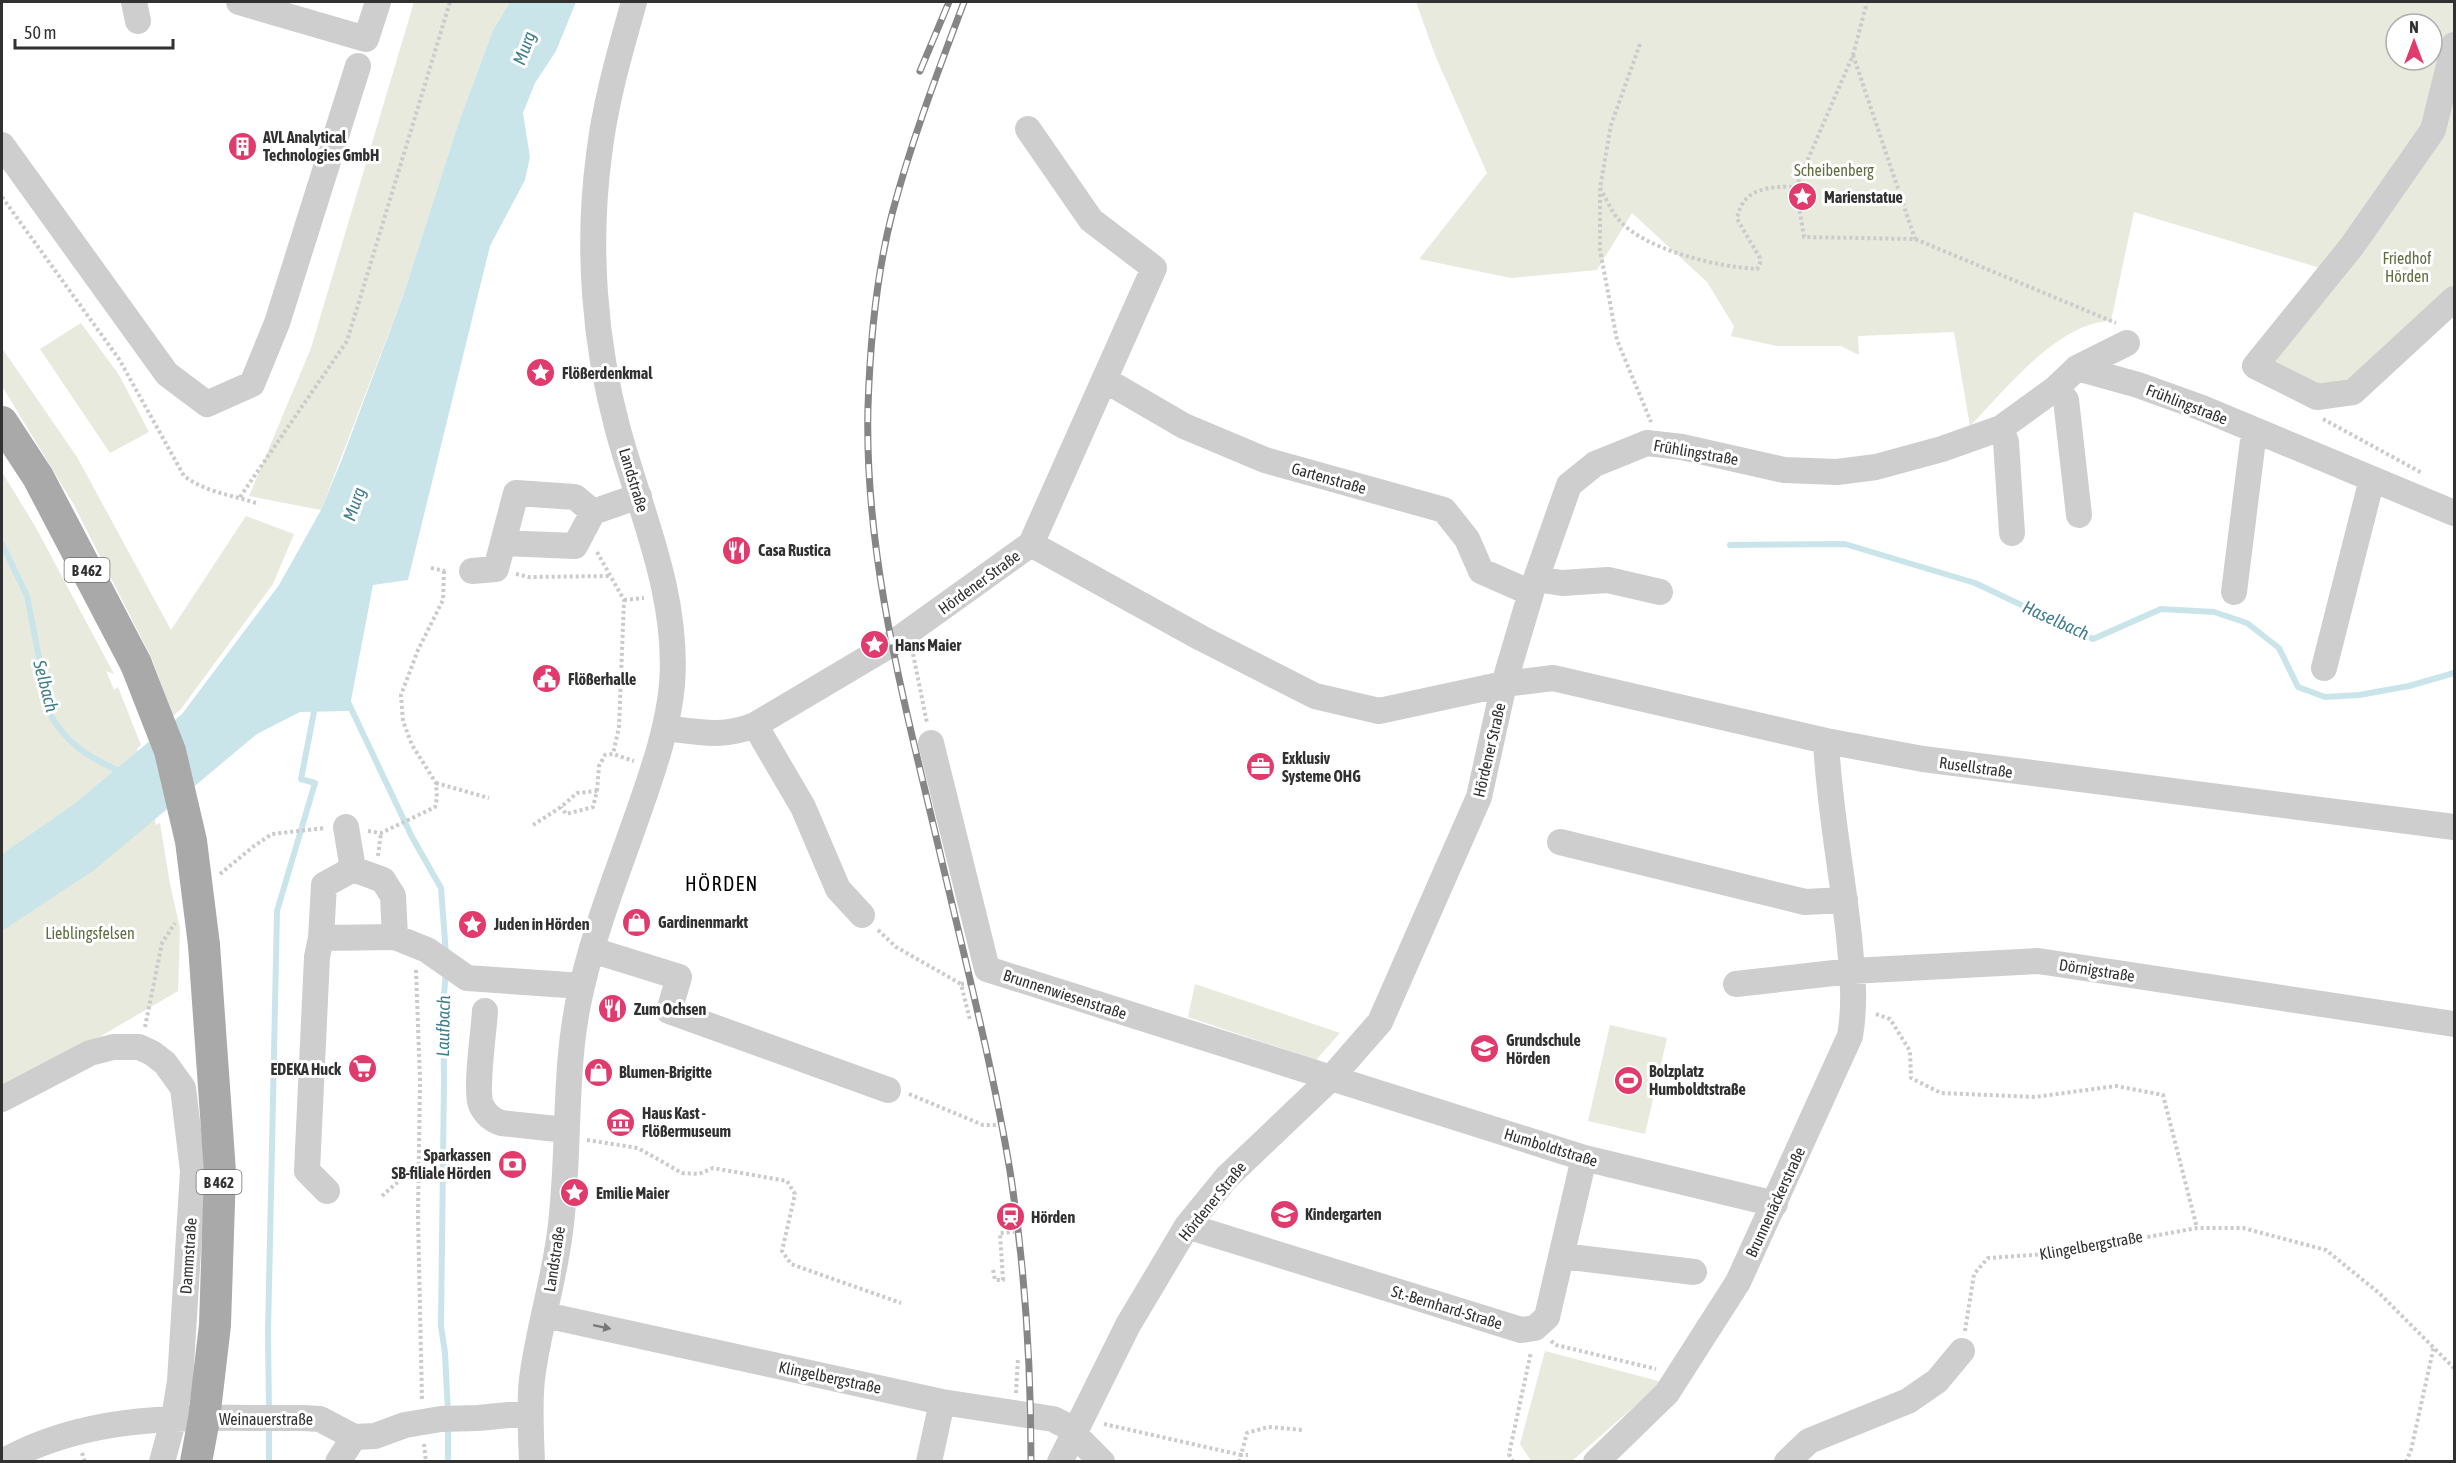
<svg xmlns="http://www.w3.org/2000/svg" width="2456" height="1463" font-family="'Asap Condensed',sans-serif">
<style>
.green{fill:#e7eadd;fill-rule:evenodd}
.water{fill:#cae5ea}
.lines{fill:none;stroke-linecap:round;stroke-linejoin:round}
.stream{stroke:#cae5ea;stroke-width:6}
.path{stroke:#cbcbcb;stroke-width:4;stroke-dasharray:3 3;stroke-linecap:butt}
.minor{stroke:#cecece;stroke-width:26}
.major{stroke:#a9a9a9;stroke-width:32}
.rail-casing{stroke:#868686;stroke-width:7}
.rail{stroke:#fff;stroke-width:4.5;stroke-dasharray:14;stroke-linecap:butt}
.major-bridge{stroke:#a9a9a9;stroke-width:32}
.oneway{fill:#787878}
.labels{text-anchor:middle;dominant-baseline:central;stroke-width:6;stroke-linejoin:round;paint-order:stroke}
.shield{fill:#fff;stroke:#6f6f6f;stroke-width:1.5}
.shield-label{font-size:15px;font-weight:bold;fill:#313131}
.poi-label{font-size:16px;font-weight:bold;fill:#313131;stroke:#fff;text-anchor:start}
.park-label{font-size:16px;fill:#5e6c3f;stroke:#fff}
.street-label{font-size:16px;fill:#313131;stroke:#fff}
.water-label{font-size:18px;font-style:italic;fill:#3f7e8b;stroke:#fff}
.quarter-label{font-size:20px;letter-spacing:1.5px;fill:#000;stroke:#fff}
</style>
<rect width="100%" height="100%" fill="#fff"/>
<path class="green" d="M 414,2 L 510,2 L 493,30 L 457,127 L 404,293 L 321,510 L 249,496 L 311,348 Z
M 1416,2 L 2454,2 L 2454,49 L 2442,91 L 2391,187 L 2320,268 L 2134,212 L 2111,321 C 2058,322 2005,390 1970,426 L 1954,332 L 1858,336 L 1859,355 L 1841,346 L 1777,346 L 1731,336 L 1734,326 L 1707,282 L 1632,213 L 1597,270 L 1511,278 L 1419,259 L 1487,173 L 1435,55 ZM 2396,24 L 2432,24 L 2432,60 L 2396,60 Z
M 2454,80 L 2454,284 L 2445,297 L 2351,385 L 2321,390 L 2265,361 Z
M 81,323 L 119,375 L 149,432 L 110,453 L 40,349 Z
M 2,348 L 77,457 L 171,630 L 246,516 L 294,534 L 273,584 L 181,709 L 173,716 L 152,659 L 74,505 L 2,386 Z
M 2,472 L 35,526 L 114,674 L 106,671 L 114,690 L 118,687 L 141,745 L 137,749 L 156,825 L 160,823 L 170,884 L 180,928 L 178,991 L 2,1094 Z
M 1195,984 L 1340,1033 L 1316,1060 L 1188,1017 Z
M 1610,1025 L 1667,1038 L 1645,1134 L 1588,1121 Z
M 1545,1351 L 1662,1382 L 1572,1461 L 1531,1461 L 1520,1444 Z"/>
<path class="water" d="M 510,2 L 576,2 L 556,51 L 535,83 L 523,113 L 530,157 L 525,180 L 490,246 L 408,580 L 373,585 L 349,711 L 300,712 L 257,734 L 94,870 L 2,931 L 2,854 L 73,805 L 182,714 L 279,585 L 321,510 L 342,459 L 404,293 L 457,127 L 493,30 Z"/>
<g class="lines">
<path class="stream" d="M 2,544 L 27,596 L 50,714 C 67,745 89,757 121,772
M 1730,545 L 1845,544 L 1975,583 L 2093,639 L 2161,609 L 2214,612 L 2247,623 L 2279,648 L 2298,687 L 2325,697 L 2359,695 L 2409,686 L 2454,673
M 348,702 L 412,837 L 441,888 L 446,955
M 446,971 L 443,1006 L 444,1079 L 441,1326 L 445,1353 L 448,1413
M 269,1413 L 268,1333 L 277,911 L 315,783 L 301,779 L 314,712 L 313,706
M 269,1462 L 269,1423
M 448,1462 L 448,1426"/>
<path class="path" d="M 1640,44 L 1611,125 L 1600,188 L 1600,250 L 1617,340 L 1651,422
M 1853,55 L 1915,239
M 1796,187 L 1804,237 L 1915,239 L 2116,323
M 1600,188 C 1606,198 1611,211 1619,220 C 1645,250 1718,267 1757,269 L 1760,264 L 1760,258 L 1737,219 C 1742,188 1769,186 1796,187 L 1853,55 L 1867,2
M 2,197 L 119,359 L 184,476 C 207,493 233,495 259,504
M 2323,419 L 2422,473
M 240,497 L 347,341 L 450,2
M 597,552 L 624,600 L 619,727 L 613,754
M 431,568 L 445,571
M 516,574 L 529,577 L 610,576
M 624,600 L 644,598
M 913,654 L 927,723
M 436,783 L 489,798
M 597,791 L 599,766 L 605,755 L 613,754 L 634,761
M 533,825 L 561,807 L 577,793 L 597,791 L 593,807 L 566,814 L 561,807
M 368,831 L 381,833 L 435,807 L 437,798 L 436,783 L 412,745 L 403,721 L 401,695 L 418,650 L 443,600 L 444,571
M 378,856 L 381,833
M 220,874 L 254,846 L 272,834 L 325,828
M 878,930 L 896,947 L 961,984
M 416,970 L 420,1080 L 418,1215 L 422,1400
M 970,983 L 961,984 L 970,1020
M 1876,1014 L 1890,1019 L 1910,1051 L 1911,1078 L 1941,1093 L 2035,1097 L 2116,1086 L 2163,1095 L 2197,1228
M 145,1027 L 162,943 L 175,923
M 909,1094 L 983,1125 L 998,1125
M 587,1140 L 638,1148 L 682,1173 L 699,1174 L 713,1168 L 787,1181 L 795,1194 L 782,1251 L 791,1264 L 901,1303
M 382,1196 L 419,1163
M 993,1270 L 995,1280 L 1003,1280 L 1000,1233 L 1014,1232
M 1965,1331 L 1974,1274 L 1988,1258 L 2061,1253 L 2197,1228 L 2243,1228 L 2326,1250 L 2379,1293 L 2454,1368
M 1551,1341 L 1556,1345 L 1656,1369
M 1016,1393 L 1018,1358
M 1104,1424 L 1241,1455 L 1247,1433 L 1268,1427 L 1303,1430
M 424,1444 L 426,1462
M 82,1453 L 85,1462
M 1239,1462 L 1241,1455 L 1248,1455
M 1513,1462 L 1509,1454 L 1531,1352
M 2406,1462 L 2411,1450 L 2434,1346"/>
<path class="minor" d="M 134,2 L 138,21
M 239,2 L 366,39 L 378,2
M 2454,45 L 2433,130 L 2352,246 L 2255,366 L 2317,397 L 2353,392 L 2454,299
M 1028,129 L 1091,220 L 1154,268 L 1031,544
M 2,145 L 167,374 L 207,404 L 252,384 L 277,323 L 358,66
M 2077,368 L 2127,343
M 1105,380 L 1184,426 L 1265,460 L 1444,510 L 1467,539 L 1481,571 L 1531,593
M 2056,388 L 2066,400 L 2079,515
M 2001,428 L 2006,442 L 2012,533
M 503,543 L 575,546 L 593,512
M 472,571 L 496,569 L 516,493 L 575,497 L 593,512 L 639,496
M 1536,579 L 1562,583 L 1608,580 L 1660,592
M 2234,592 L 2254,432
M 2324,668 L 2372,479
M 755,725 L 803,807 L 838,889 L 862,915
M 665,728 C 698,732 723,738 755,725 L 893,643 L 1031,544 L 1201,638 L 1315,696 L 1379,711 L 1504,684 L 1553,678 L 1826,741 L 1923,759 L 2454,827
M 931,743 L 987,969 L 1584,1158 L 1775,1204
M 1560,842 L 1805,902 L 1845,900
M 353,869 L 383,880 L 393,896 L 395,937
M 321,938 L 395,937 L 427,950 L 467,978 L 582,986
M 592,950 L 679,977 L 669,1011 L 888,1090
M 1736,984 L 1852,971 L 2038,961 L 2454,1024
M 485,1011 C 484,1031 475,1089 481,1105 C 486,1115 491,1119 501,1123 L 566,1130
M 2,1099 L 90,1053 L 113,1047 L 139,1047 L 152,1053 L 165,1063 L 183,1088 L 193,1171 L 180,1381 L 174,1418 L 162,1462
M 327,1191 L 307,1171 L 317,957 L 321,938 L 324,885 L 353,869 L 346,827
M 1187,1226 L 1521,1330 L 1535,1328 L 1547,1317 L 1584,1158
M 1562,1256 L 1694,1272
M 545,1315 L 942,1402 L 1053,1419 L 1065,1425 L 1102,1462
M 2,1462 C 96,1409 199,1419 303,1418 L 320,1419 L 354,1437 L 375,1436 L 405,1425 L 441,1419 L 478,1418 L 530,1413
M 338,1462 L 354,1437
M 532,1462 C 531,1434 529,1406 532,1379 C 538,1330 554,1281 560,1232 C 571,1151 562,1066 582,986 C 596,925 620,866 640,808 C 654,768 668,727 672,685 C 679,595 641,514 618,430 C 594,342 587,245 599,155 C 605,103 620,52 634,2
M 929,1462 L 942,1402
M 1060,1462 L 1128,1325 L 1187,1226 L 1227,1177 L 1331,1078 L 1380,1022 L 1479,797 L 1504,684 L 1531,593 L 1569,485 L 1595,464 L 1647,443 L 1682,447 L 1784,470 L 1837,472 L 1876,467 L 1942,449 L 2001,428 L 2056,388 L 2077,368 L 2138,385 L 2202,408 L 2454,513
M 1596,1462 L 1667,1393 L 1738,1282 L 1850,1036 C 1856,1001 1852,972 1849,936 C 1842,871 1829,807 1826,741
M 1787,1462 L 1809,1441 L 1908,1401 L 1937,1381 L 1962,1351"/>
<path class="major" d="M 2,422 L 38,477 L 136,664
M 196,1462 L 204,1419 L 215,1325 L 220,1172 L 204,945"/>
<defs>
<path id="rail" d="M 964,2 C 938,71 911,142 892,214 C 876,276 870,343 868,407 C 864,557 905,704 939,849 C 964,956 992,1063 1010,1171 C 1025,1267 1031,1364 1031,1462
M 920,71 L 949,2"/>
</defs>
<use href="#rail" class="rail-casing"/>
<use href="#rail" class="rail"/>
<path class="major-bridge" d="M 136,664 L 170,751 L 191,841 L 204,945"/>
</g>
<defs><path id="oneway-solid" d="M-6-.8H1V-3.2L6.5 0L1 3.2V.8H-6Z" transform="scale(1.5)"/></defs>
<use class="oneway" href="#oneway-solid" transform="translate(602 1327) rotate(12)"/>
<defs>
<symbol id="building-disc" viewBox="-11 -11 22 22"><circle r="9.5" fill="#e03b6c" stroke="#fff"/><path d="M-4-6H4V6H1V3H-1V6H-4ZM-2.5-4.3h1.7v1.8h-1.7ZM.8-4.3h1.7v1.8H.8ZM-2.5-1h1.7V.8h-1.7ZM.8-1h1.7V.8H.8Z" fill="#fff"/></symbol>
<symbol id="sight-disc" viewBox="-11 -11 22 22"><circle r="9.5" fill="#e03b6c" stroke="#fff"/><path d="M0-6L1.8-2.2L6-1.7L2.9 1.2L3.7 5.4L0 3.3L-3.7 5.4L-2.9 1.2L-6-1.7L-1.8-2.2Z" fill="#fff"/></symbol>
<symbol id="restaurant-disc" viewBox="-11 -11 22 22"><circle r="9.5" fill="#e03b6c" stroke="#fff"/><path d="M-5-6h1v4h1v-4h1v4h1v-4h1v5L-1.5 .5V6h-2V.5L-5-1ZM5-6V6H3V1.5H1.5Q1.5-4 5-6Z" fill="#fff"/></symbol>
<symbol id="civic-disc" viewBox="-11 -11 22 22"><circle r="9.5" fill="#e03b6c" stroke="#fff"/><path d="M-.6-6.5H3V-4.5H.6V-3L4-1V1h2V6H-6V1h2V-1L-.6-3ZM-1.2 2.5V6h2.4V2.5Z" fill="#fff"/></symbol>
<symbol id="office-disc" viewBox="-11 -11 22 22"><circle r="9.5" fill="#e03b6c" stroke="#fff"/><path d="M-6-3h4V-5.5h4V-3h4V5H-6ZM-1-4.5V-3h2v-1.5ZM-6 0V1H6V0Z" fill="#fff"/></symbol>
<symbol id="shop-disc" viewBox="-11 -11 22 22"><circle r="9.5" fill="#e03b6c" stroke="#fff"/><path d="M-5-2.5h2.3a2.7 3.5 0 0 1 5.4 0H5L5.5 6h-11ZM-1.5-2.5h3a1.5 2.3 0 0 0-3 0Z" fill="#fff"/></symbol>
<symbol id="school-disc" viewBox="-11 -11 22 22"><circle r="9.5" fill="#e03b6c" stroke="#fff"/><path d="M0-5L7-2L0 1L-7-2ZM-4 1L0 2.5L4 1V4Q0 6-4 4Z" fill="#fff"/></symbol>
<symbol id="supermarket-disc" viewBox="-11 -11 22 22"><circle r="9.5" fill="#e03b6c" stroke="#fff"/><path d="M-6-5.5h2.5l.6 2H6L4.5 2H-2.5L-4.4-4H-6ZM-1.5 3.2a1.3 1.3 0 1 0 .1 0ZM3 3.2a1.3 1.3 0 1 0 .1 0Z" fill="#fff"/></symbol>
<symbol id="stadium-disc" viewBox="-11 -11 22 22"><circle r="9.5" fill="#e03b6c" stroke="#fff"/><path d="M0-5a6.5 5 0 1 0 0 10a6.5 5 0 1 0 0-10ZM-3.5-1.8h7v3.6h-7Z" fill="#fff"/></symbol>
<symbol id="museum-disc" viewBox="-11 -11 22 22"><circle r="9.5" fill="#e03b6c" stroke="#fff"/><path d="M0-6L6-3V-2H-6V-3ZM-5-1h2V3h-2ZM-1-1h2V3h-2ZM3-1h2V3H3ZM-6 4H6V6H-6Z" fill="#fff"/></symbol>
<symbol id="bank-disc" viewBox="-11 -11 22 22"><circle r="9.5" fill="#e03b6c" stroke="#fff"/><path d="M-6-4H6V4H-6ZM0-2.3a2.3 2.3 0 1 0 0 4.6a2.3 2.3 0 1 0 0-4.6Z" fill="#fff"/></symbol>
<symbol id="station-disc" viewBox="-11 -11 22 22"><circle r="9.5" fill="#e03b6c" stroke="#fff"/><path d="M-3-6H3Q5-6 5-4V2Q5 4 3 4L4.5 6H3L1.5 4h-3L-3 6H-4.5L-3 4Q-5 4-5 2V-4Q-5-6-3-6ZM-3.5-4v3h7v-3ZM-3.5 1v1.5H-2V1ZM2 1v1.5H3.5V1Z" fill="#fff"/></symbol>
</defs>
<g fill-rule="evenodd">
<use href="#building-disc" x="226" y="130" width="33" height="33"/>
<use href="#sight-disc" x="1786" y="180" width="33" height="33"/>
<use href="#sight-disc" x="524" y="356" width="33" height="33"/>
<use href="#restaurant-disc" x="720" y="534" width="33" height="33"/>
<use href="#sight-disc" x="858" y="628" width="33" height="33"/>
<use href="#civic-disc" x="530" y="662" width="33" height="33"/>
<use href="#office-disc" x="1244" y="750" width="33" height="33"/>
<use href="#shop-disc" x="620" y="906" width="33" height="33"/>
<use href="#sight-disc" x="456" y="908" width="33" height="33"/>
<use href="#restaurant-disc" x="596" y="992" width="33" height="33"/>
<use href="#school-disc" x="1468" y="1032" width="33" height="33"/>
<use href="#supermarket-disc" x="346" y="1052" width="33" height="33"/>
<use href="#shop-disc" x="582" y="1056" width="33" height="33"/>
<use href="#stadium-disc" x="1612" y="1064" width="33" height="33"/>
<use href="#museum-disc" x="604" y="1106" width="33" height="33"/>
<use href="#bank-disc" x="496" y="1148" width="33" height="33"/>
<use href="#sight-disc" x="558" y="1176" width="33" height="33"/>
<use href="#school-disc" x="1268" y="1198" width="33" height="33"/>
<use href="#station-disc" x="994" y="1200" width="33" height="33"/>
</g>
<g class="labels">
<g class="shield">
<rect x="64.5" y="558" width="45" height="24" rx="4.5"/>
<rect x="196.5" y="1170" width="45" height="24" rx="4.5"/>
</g>
<g class="shield-label">
<text x="87" y="570">B 462</text>
<text x="219" y="1182">B 462</text>
</g>
<g class="poi-label">
<text x="263" y="137">AVL Analytical<tspan x="263" dy="18">Technologies GmbH</tspan></text>
<text x="1824" y="197">Marienstatue</text>
<text x="562" y="373">Flößerdenkmal</text>
<text x="758" y="550">Casa Rustica</text>
<text x="895" y="645">Hans Maier</text>
<text x="568" y="679">Flößerhalle</text>
<text x="1282" y="758">Exklusiv<tspan x="1282" dy="18">Systeme OHG</tspan></text>
<text x="658" y="922">Gardinenmarkt</text>
<text x="494" y="924">Juden in Hörden</text>
<text x="634" y="1009">Zum Ochsen</text>
<text x="1506" y="1040">Grundschule<tspan x="1506" dy="18">Hörden</tspan></text>
<text x="341" y="1069" text-anchor="end">EDEKA Huck</text>
<text x="1649" y="1071">Bolzplatz<tspan x="1649" dy="18">Humboldtstraße</tspan></text>
<text x="619" y="1072">Blumen-Brigitte</text>
<text x="642" y="1113">Haus Kast -<tspan x="642" dy="18">Flößermuseum</tspan></text>
<text x="491" y="1155" text-anchor="end">Sparkassen<tspan x="491" dy="18">SB-filiale Hörden</tspan></text>
<text x="596" y="1193">Emilie Maier</text>
<text x="1305" y="1214">Kindergarten</text>
<text x="1031" y="1217">Hörden</text>
</g>
<g class="park-label">
<text x="1834" y="170">Scheibenberg</text>
<text x="2407" y="258">Friedhof<tspan x="2407" dy="18">Hörden</tspan></text>
<text x="90" y="933">Lieblingsfelsen</text>
</g>
<g class="street-label">
<text transform="translate(2187 404) rotate(21)">Frühlingstraße</text>
<text transform="translate(1696 452) rotate(10)">Frühlingstraße</text>
<text transform="translate(1329 478) rotate(16)">Gartenstraße</text>
<text transform="translate(634 480) rotate(73)">Landstraße</text>
<text transform="translate(979 582) rotate(-36)">Hördener Straße</text>
<text transform="translate(1489 750) rotate(-77)">Hördener Straße</text>
<text transform="translate(1976 767) rotate(8)">Rusellstraße</text>
<text transform="translate(2097 970) rotate(9)">Dörnigstraße</text>
<text transform="translate(1065 994) rotate(18)">Brunnenwiesenstraße</text>
<text transform="translate(1551 1147) rotate(17)">Humboldtstraße</text>
<text transform="translate(1212 1201) rotate(-51)">Hördener Straße</text>
<text transform="translate(1775 1202) rotate(-65)">Brunnenäckerstraße</text>
<text transform="translate(2091 1245) rotate(-10)">Klingelbergstraße</text>
<text transform="translate(188 1256) rotate(-86)">Dammstraße</text>
<text transform="translate(554 1259) rotate(-81)">Landstraße</text>
<text transform="translate(1447 1307) rotate(17)">St.-Bernhard-Straße</text>
<text transform="translate(830 1377) rotate(12)">Klingelbergstraße</text>
<text x="266" y="1419">Weinauerstraße</text>
</g>
<g class="water-label">
<text transform="translate(524 48) rotate(-70)">Murg</text>
<text transform="translate(354 504) rotate(-71)">Murg</text>
<text transform="translate(2056 620) rotate(24)">Haselbach</text>
<text transform="translate(46 686) rotate(75)">Selbach</text>
<text transform="translate(443 1026) rotate(-89)">Laufbach</text>
</g>
<g class="quarter-label">
<text x="722" y="883">HÖRDEN</text>
</g>
</g>
<rect width="2456" height="1463" fill="none" stroke="#313131" stroke-width="6"/>
<g transform="translate(2414 42)"><circle r="28" fill="#ffffff" stroke="#adadad" stroke-width="1.5"/>
<path d="M0-4.5L10 22L0 15L-10 22Z" fill="#e03b6c"/>
<text y="-9" font-size="16" font-weight="bold" text-anchor="middle" fill="#313131">N</text>
</g>
<path d="M15 39v9h158v-9" fill="none" stroke="#313131" stroke-width="3"/>
<text x="24" y="39" font-size="18" fill="#313131" stroke="#ffffff" stroke-width="4.5" paint-order="stroke">50 m</text>
</svg>
